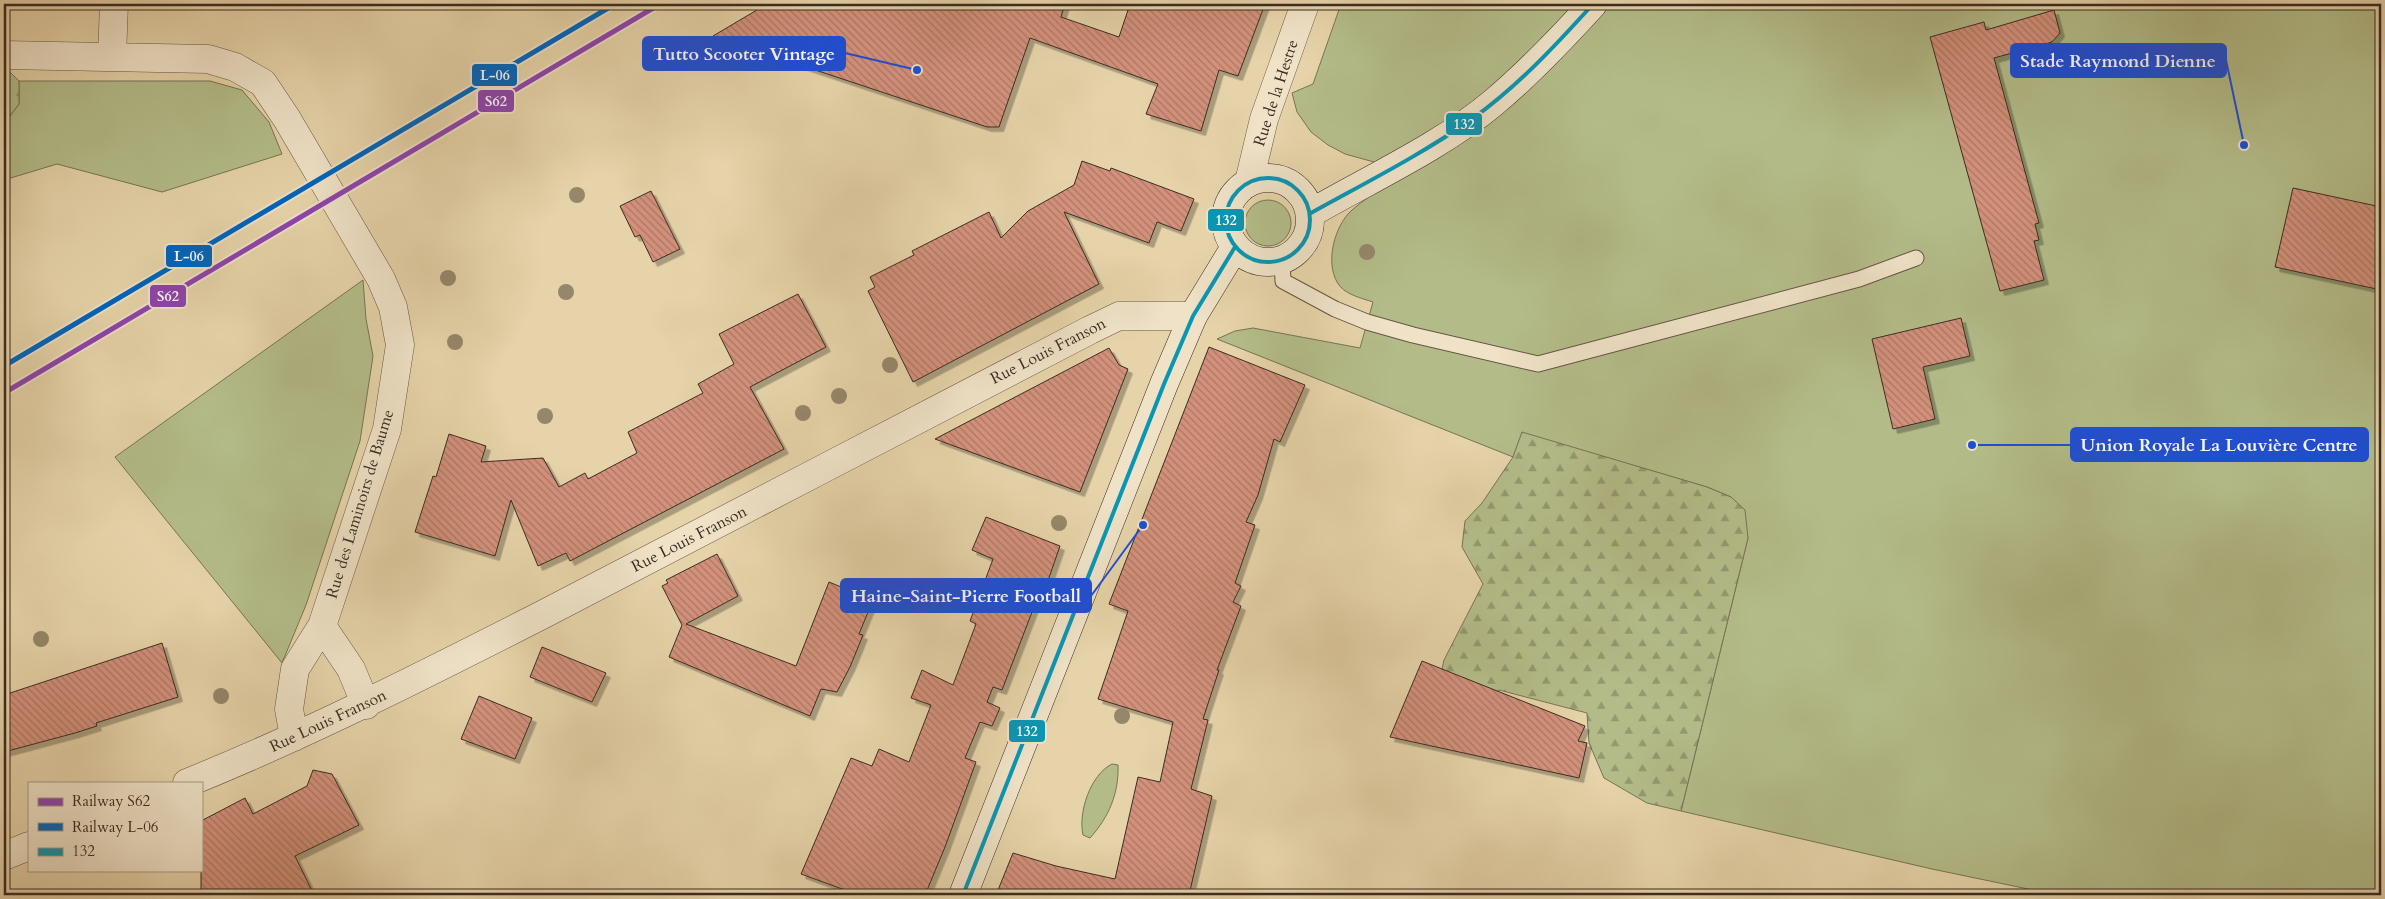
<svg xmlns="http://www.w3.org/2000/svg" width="2385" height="899" font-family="Cardo,serif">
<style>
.grass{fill:#b3bc89;stroke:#777456}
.forest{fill:url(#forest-firs);stroke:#777456}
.building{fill:url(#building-back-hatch);stroke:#3b2c22;filter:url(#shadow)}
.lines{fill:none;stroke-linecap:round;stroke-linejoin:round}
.lane-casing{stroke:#665644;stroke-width:17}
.street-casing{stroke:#665644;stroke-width:29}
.secondary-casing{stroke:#3b2c22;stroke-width:29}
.lane{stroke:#efe2c7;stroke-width:15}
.street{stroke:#efe2c7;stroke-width:28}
.secondary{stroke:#efe2c7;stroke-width:28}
.bus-1-casing{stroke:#efe2c7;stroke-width:8}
.bus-1{stroke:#0996b4;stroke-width:4}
.rail-1-casing{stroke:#efe2c7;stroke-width:9}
.rail-2-casing{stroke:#efe2c7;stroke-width:9}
.rail-1{stroke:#8e44ad;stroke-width:5}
.rail-2{stroke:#0065bd;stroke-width:5}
.tree{fill:#95876a}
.labels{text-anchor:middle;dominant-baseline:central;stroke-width:4.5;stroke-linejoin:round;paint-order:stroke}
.street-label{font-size:16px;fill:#3b2c22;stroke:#efe2c7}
.leader{fill:none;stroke:#1d4ed8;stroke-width:2}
.callout-dot{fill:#1d4ed8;stroke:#efe2c7;stroke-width:2}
.callout{fill:#1d4ed8;stroke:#1d4ed8;stroke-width:2}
.callout-label{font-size:18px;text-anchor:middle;font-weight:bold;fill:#fff}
.line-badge{stroke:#efe2c7;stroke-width:2}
.badge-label{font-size:14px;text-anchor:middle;font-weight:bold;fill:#fff}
</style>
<defs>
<pattern id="forest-firs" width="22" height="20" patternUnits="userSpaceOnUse" patternTransform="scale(1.25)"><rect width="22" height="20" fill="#b3bc89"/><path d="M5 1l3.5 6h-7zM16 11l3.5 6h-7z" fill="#939970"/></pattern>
<pattern id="building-back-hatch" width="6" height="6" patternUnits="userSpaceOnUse" patternTransform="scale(1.25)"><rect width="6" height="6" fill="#d3917b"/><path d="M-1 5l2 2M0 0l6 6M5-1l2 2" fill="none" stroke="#ac7764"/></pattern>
<filter id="shadow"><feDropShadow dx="4.5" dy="4.5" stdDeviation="0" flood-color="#0004"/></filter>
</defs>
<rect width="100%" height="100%" fill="#e6d3a9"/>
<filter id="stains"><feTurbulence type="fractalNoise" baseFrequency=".004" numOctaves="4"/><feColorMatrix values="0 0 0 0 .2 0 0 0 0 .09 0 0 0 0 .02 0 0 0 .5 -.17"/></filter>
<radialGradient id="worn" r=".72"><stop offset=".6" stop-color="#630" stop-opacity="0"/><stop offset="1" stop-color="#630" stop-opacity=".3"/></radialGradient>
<path class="grass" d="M 1341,4 L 2381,4 L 2381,895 L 2057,895 L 1932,869 L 1681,811 L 1748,538 L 1731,497 L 1707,487 L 1522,433 L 1513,457 L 1217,339 L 1235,331 L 1253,328 L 1360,348 L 1373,302 C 1361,298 1343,294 1337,282 C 1325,261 1335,225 1352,210 C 1363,200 1377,192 1389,183 L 1374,162 L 1345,154 L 1328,145 L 1311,132 L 1297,112 L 1292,93 L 1313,84 Z
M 19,81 L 210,81 L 242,90 L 269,122 L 282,154 L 162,192 L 57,164 L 4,180 L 4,124 L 19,104 Z
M1245 223a23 23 0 1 1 46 0a23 23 0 1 1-46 0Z
M 363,280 L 366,319 L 373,356 L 360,441 L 306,605 L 282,663 L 115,457 Z
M 1112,764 L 1118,765 C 1119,793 1109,817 1090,838 L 1083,835 C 1078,813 1090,775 1112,764 Z"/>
<path class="forest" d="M 4,66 L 19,81 L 19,104 L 4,124 Z
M 1522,432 L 1707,487 L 1731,497 L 1745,510 L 1748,538 L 1681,811 L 1647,803 L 1604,778 L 1589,743 L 1587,713 L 1499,690 L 1486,701 L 1437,691 L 1444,660 L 1483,584 L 1462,547 L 1465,521 L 1482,503 L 1513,457 Z"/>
<path class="building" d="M 767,4 L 1065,4 L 1061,17 L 1119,37 L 1130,4 L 1265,4 L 1238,76 L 1219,70 L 1201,131 L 1146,114 L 1158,84 L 1030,38 L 999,127 L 987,127 L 713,36 Z
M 2054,10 L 2060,33 L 2052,42 L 1994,58 L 2039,223 L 2035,224 L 2039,240 L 2034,241 L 2044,280 L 2000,291 L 1930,37 L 1984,22 L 1986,30 Z
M 1082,161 L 1110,171 L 1111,168 L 1194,199 L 1181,231 L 1157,222 L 1149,243 L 1064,212 L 1099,284 L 913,382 L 868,291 L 875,287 L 870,277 L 914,255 L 912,251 L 989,212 L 1001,238 L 1028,211 L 1074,185 Z
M 2293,188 L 2381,207 L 2381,290 L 2275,267 Z
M 651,191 L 680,249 L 653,262 L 640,235 L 635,237 L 620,206 Z
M 798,294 L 826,347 L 750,387 L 784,449 L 570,561 L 566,553 L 538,566 L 511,500 L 495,556 L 415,532 L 433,476 L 436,477 L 449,434 L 486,446 L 481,462 L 543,458 L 559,487 L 585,473 L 588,479 L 637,453 L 628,432 L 703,393 L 698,384 L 734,364 L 719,334 Z
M 1961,318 L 1970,356 L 1923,367 L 1935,419 L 1893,429 L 1872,339 Z
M 1209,347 L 1305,385 L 1280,442 L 1274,439 L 1258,495 L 1246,522 L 1255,525 L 1235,583 L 1241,586 L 1233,602 L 1241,606 L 1217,670 L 1219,670 L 1203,719 L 1208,720 L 1191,789 L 1212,796 L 1189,895 L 996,895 L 1013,853 L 1056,866 L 1115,879 L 1138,777 L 1160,782 L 1173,722 L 1098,699 L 1128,611 L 1109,604 Z
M 1109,348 L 1119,365 L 1128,369 L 1080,492 L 935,439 Z
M 986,517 L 1060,546 L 1043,595 L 1039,594 L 1002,690 L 993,687 L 987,702 L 1000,708 L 992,726 L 980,722 L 965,758 L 976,762 L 945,847 L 925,895 L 851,895 L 845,890 L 801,874 L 851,758 L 872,766 L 879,749 L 909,762 L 931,705 L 911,698 L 922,670 L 953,685 L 976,624 L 970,621 L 993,559 L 972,550 Z
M 717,554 L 738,596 L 686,624 L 796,666 L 829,582 L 873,600 L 859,634 L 863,635 L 850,667 L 837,692 L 821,689 L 810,716 L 669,657 L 682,625 L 662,586 L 668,583 L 666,580 Z
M 162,643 L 178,697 L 96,723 L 97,726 L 75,733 L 4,752 L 4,695 Z
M 542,647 L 606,673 L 592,702 L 530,677 Z
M 1422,661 L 1585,726 L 1578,741 L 1587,743 L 1579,778 L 1390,737 Z
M 479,696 L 532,718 L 515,759 L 461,739 Z
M 313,770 L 332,774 L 359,825 L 295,856 L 314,895 L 201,895 L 201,821 L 245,798 L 253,814 L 307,786 Z"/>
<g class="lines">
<defs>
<path id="lane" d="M 1282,261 L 1283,281 L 1335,309 L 1367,322 L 1413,335 L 1538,364 L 1859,279 L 1916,258"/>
<path id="street" d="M 4,55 L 208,59 L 235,67 L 263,83 L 287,119 L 381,279 L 393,307 L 400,345 L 387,429 L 322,626 L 295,669 L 289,709 L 294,737
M 112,57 L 114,4
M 1249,182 L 1264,119 L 1305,4
M 322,626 L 351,669 L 366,705
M 187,783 C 308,734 424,675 540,616 C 724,522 906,424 1090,330 L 1119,316 L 1193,316
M 4,856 L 29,846"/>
<path id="secondary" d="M1226 220a42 42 0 1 1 84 0a42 42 0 1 1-84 0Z
M 1311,213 C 1368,180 1443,145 1493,103 C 1529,73 1562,38 1593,4
M 963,895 L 1164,384 L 1193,316 L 1235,247"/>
</defs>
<use href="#lane" class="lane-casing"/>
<use href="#street" class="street-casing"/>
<use href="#secondary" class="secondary-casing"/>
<use href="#lane" class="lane"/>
<use href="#street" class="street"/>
<use href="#secondary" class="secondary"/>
<defs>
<path id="bus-1" d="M1226 220a42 42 0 1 1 84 0a42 42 0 1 1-84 0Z
M 1311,213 C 1365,183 1421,155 1472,119 C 1517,87 1556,45 1593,4
M 963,895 L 1164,384 L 1193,316 L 1235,247"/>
</defs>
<use href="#bus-1" class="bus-1-casing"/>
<use href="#bus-1" class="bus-1"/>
<defs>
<path id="rail-1" d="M 4,393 L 660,4"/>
<path id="rail-2" d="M 4,366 L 615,4"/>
</defs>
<use href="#rail-1" class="rail-1-casing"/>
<use href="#rail-2" class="rail-2-casing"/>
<use href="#rail-1" class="rail-1"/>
<use href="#rail-2" class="rail-2"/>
</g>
<g class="tree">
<circle cx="577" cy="195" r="8"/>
<circle cx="1367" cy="252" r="8"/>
<circle cx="448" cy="278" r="8"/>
<circle cx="566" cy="292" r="8"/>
<circle cx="455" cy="342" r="8"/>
<circle cx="890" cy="365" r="8"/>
<circle cx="839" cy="396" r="8"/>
<circle cx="803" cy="413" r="8"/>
<circle cx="545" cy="416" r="8"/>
<circle cx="1059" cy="523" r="8"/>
<circle cx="41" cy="639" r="8"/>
<circle cx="221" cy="696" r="8"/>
<circle cx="1122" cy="716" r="8"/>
</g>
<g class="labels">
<g class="street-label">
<text transform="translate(1276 93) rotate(-72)">Rue de la Hestre</text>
<text transform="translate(1048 351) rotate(-27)">Rue Louis Franson</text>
<text transform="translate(360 504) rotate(-73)">Rue des Laminoirs de Baume</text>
<text transform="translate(689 539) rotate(-27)">Rue Louis Franson</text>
<text transform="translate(328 721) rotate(-25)">Rue Louis Franson</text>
</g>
</g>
<path class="leader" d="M917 70L845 53M2244 145L2226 60M1972 445L2071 445M1143 525L1091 596"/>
<g class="callout-dot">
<circle cx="917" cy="70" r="5"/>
<circle cx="2244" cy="145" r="5"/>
<circle cx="1972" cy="445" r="5"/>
<circle cx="1143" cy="525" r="5"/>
</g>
<g class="callout">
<rect x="643" y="37" width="202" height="33" rx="5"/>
<rect x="2011" y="44" width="215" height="33" rx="5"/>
<rect x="2071" y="428" width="297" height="33" rx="5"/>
<rect x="841" y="579" width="250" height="33" rx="5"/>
</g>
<g class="callout-label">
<text x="744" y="60">Tutto Scooter Vintage</text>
<text x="2118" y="67">Stade Raymond Dienne</text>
<text x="2219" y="451">Union Royale La Louvière Centre</text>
<text x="966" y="602">Haine-Saint-Pierre Football</text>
</g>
<g class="line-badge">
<rect x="471" y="63" width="47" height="24" rx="5" fill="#0065bd"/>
<rect x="477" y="89" width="38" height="24" rx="5" fill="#8e44ad"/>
<rect x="1445" y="112" width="38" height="24" rx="5" fill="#0996b4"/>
<rect x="1207" y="208" width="38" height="24" rx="5" fill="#0996b4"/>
<rect x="165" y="244" width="48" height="24" rx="5" fill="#0065bd"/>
<rect x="149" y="284" width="38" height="24" rx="5" fill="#8e44ad"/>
<rect x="1008" y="719" width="38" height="24" rx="5" fill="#0996b4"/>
</g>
<g class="badge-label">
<text x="495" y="80">L-06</text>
<text x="496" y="106">S62</text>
<text x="1464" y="129">132</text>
<text x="1226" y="225">132</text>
<text x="189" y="261">L-06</text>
<text x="168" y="301">S62</text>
<text x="1027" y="736">132</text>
</g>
<rect width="2385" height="899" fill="none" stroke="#e6d3a9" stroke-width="20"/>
<rect x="5" y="5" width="2375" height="889" fill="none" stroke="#3b2c22" stroke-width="2.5"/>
<rect x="10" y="10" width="2365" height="879" fill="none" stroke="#3b2c22"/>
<rect x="28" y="782" width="175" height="90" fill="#efe2c7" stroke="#a79985"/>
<rect x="38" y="798" width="25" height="8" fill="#8e44ad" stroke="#a79985"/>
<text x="72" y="806" font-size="15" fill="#3b2c22">Railway S62</text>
<rect x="38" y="823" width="25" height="8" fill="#0065bd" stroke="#a79985"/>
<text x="72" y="832" font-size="15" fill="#3b2c22">Railway L-06</text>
<rect x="38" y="848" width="25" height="8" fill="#0996b4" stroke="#a79985"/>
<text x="72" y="856" font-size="15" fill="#3b2c22">132</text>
<rect width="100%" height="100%" filter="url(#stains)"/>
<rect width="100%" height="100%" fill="url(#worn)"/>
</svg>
